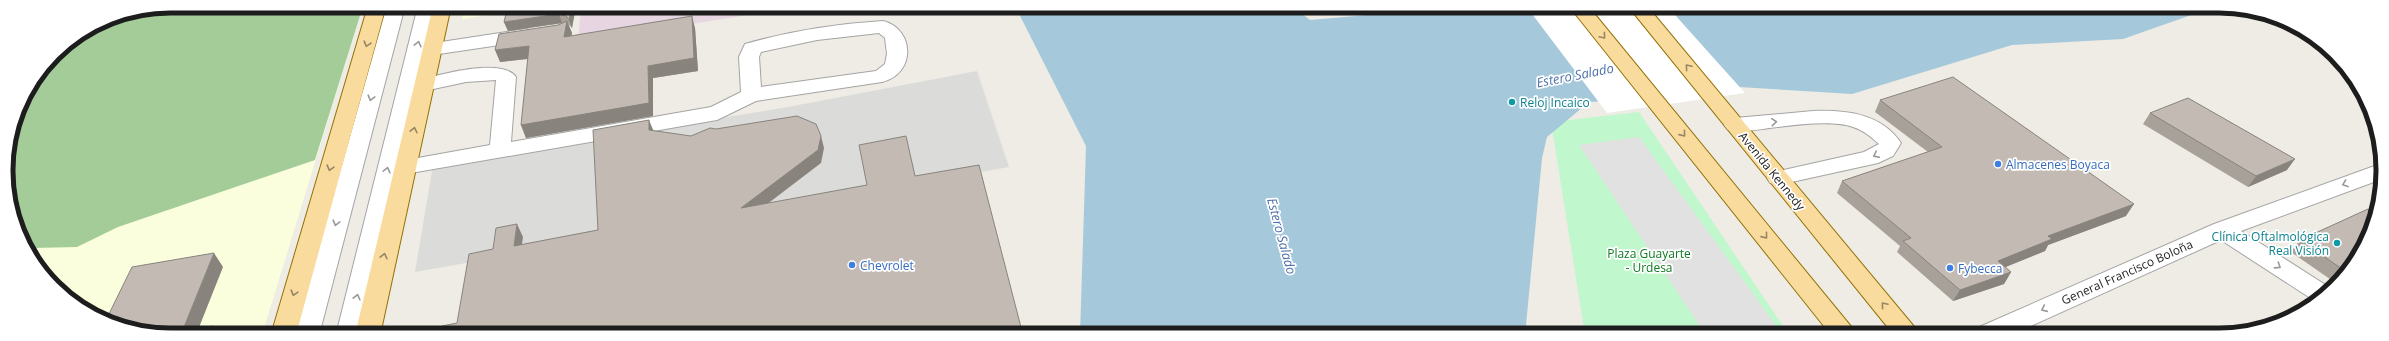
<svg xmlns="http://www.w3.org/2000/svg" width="2389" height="341" font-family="'Open Sans',sans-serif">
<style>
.residential{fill:#dbdbda}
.industrial{fill:#e7d6e2}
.education{fill:#fafedd}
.forest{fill:#a3cc99}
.park{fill:#c1f7cc}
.parking{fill:#e1e1e1}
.water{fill:#a5c9db}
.pier{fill:#fff}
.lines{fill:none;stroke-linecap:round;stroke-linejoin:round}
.minor-casing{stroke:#a4a4a4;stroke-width:2}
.major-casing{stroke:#927205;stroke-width:2}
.minor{fill:#fff;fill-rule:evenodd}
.major{fill:#f9db9e;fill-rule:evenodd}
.wall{fill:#a8a19a}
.shaded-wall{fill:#88837d}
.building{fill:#c3bbb3;stroke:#88837d}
.oneway{stroke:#968664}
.oneway2{stroke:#999}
.culture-dot{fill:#0f9aa8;stroke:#fff;stroke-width:1.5}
.shop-dot{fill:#3f7fe0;stroke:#fff;stroke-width:1.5}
.labels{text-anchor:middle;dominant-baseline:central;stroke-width:3.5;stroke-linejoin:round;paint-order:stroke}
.culture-label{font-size:12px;fill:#0d838f;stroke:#fff;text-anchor:start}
.shop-label{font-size:12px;fill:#366cbe;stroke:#fff;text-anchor:start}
.street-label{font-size:12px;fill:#1d1d1d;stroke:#fff}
.park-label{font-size:12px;fill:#0f7823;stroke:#fff}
.water-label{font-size:13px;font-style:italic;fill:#4d71aa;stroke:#fff}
.rim{fill:none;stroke:#1d1d1d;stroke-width:5}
</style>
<rect width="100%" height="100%" fill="#eeece4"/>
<path class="residential" d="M 977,71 L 1009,167 L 415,272 L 433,165 L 788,107 Z"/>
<path class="industrial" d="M 581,6 L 805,6 L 578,42 Z"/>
<path class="education" d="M 171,6 L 363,6 L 262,335 L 160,335 L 98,318 L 47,279 L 15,224 L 6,160 L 23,98 L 54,54 L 108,18 Z
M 465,6 L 549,6 L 462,19 Z"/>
<path class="forest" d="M 171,6 L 363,6 L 315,160 L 118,227 L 77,247 L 33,248 L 27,245 L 17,227 L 20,206 L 10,186 L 6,160 L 23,98 L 54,54 L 108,18 Z"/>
<path class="park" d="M 1639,112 L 1789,335 L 1585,335 L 1551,122 Z"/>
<path class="parking" d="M 1639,137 L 1783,335 L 1706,335 L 1579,145 Z"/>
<path class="water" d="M 1015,6 L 1292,6 L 1310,20 L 1472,6 L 2217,6 L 2123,39 L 2012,45 L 1852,94 L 1739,87 L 1633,100 L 1589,102 L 1547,137 L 1542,158 L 1526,325 L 1529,335 L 1080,335 L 1086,146 Z"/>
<path class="pier" d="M 1526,6 L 1667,6 L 1745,93 L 1607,113 Z"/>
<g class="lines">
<defs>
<path id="minor" d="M 387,6 L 405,6 L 319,335 L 294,335 Z
M 418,6 L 436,6 L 428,44 L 526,29 L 533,31 L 536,35 L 533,39 L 526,41 L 432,55 L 426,53 L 419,80 C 439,75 502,57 516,77 L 511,142 L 711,107 L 741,92 L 739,57 L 745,44 C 790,31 836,24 883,21 C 915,29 916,74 882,82 L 756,101 L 717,120 L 405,174 L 398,172 L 361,335 L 336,335 ZM 879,33 L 885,38 L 887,54 L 885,64 L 876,71 L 761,87 L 759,57 L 761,52 L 817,40 ZM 496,80 L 490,145 L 401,161 L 417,89 L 424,91 L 466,82 Z
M 1813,111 C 1845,110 1881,113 1901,143 L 1893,156 L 1878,163 L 1778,185 L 1770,183 L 1767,178 L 1770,173 L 1864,152 L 1879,144 C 1871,137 1863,130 1853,127 C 1825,117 1766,130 1735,132 L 1728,130 L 1724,125 L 1728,120 L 1735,118 Z
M 2380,164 L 2382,179 L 2241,231 L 2332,289 L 2315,301 L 2221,240 L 2011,335 L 1974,335 L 1977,328 L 2214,224 Z"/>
<path id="major" d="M 368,6 L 386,6 L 296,335 L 271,335 Z
M 433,6 L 451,6 L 380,335 L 355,335 Z
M 1569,6 L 1588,6 L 1858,335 L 1831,335 Z
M 1628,6 L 1647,6 L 1921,335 L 1894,335 Z"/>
</defs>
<use href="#minor" class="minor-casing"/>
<use href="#major" class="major-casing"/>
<use href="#minor" class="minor"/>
<use href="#major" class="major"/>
</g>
<path class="wall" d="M 576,6 L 572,28 L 568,24 L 572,33 L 571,36 L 695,28 L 698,71 L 653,78 L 653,116 L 526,138 L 521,125 L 528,59 L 500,62 L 558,25 L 563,23 L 508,31 L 504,22 Z
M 1880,100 L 2126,216 L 2048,245 L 2045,251 L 2005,267 L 2011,272 L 2004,284 L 1953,301 L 1897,252 L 1900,246 L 1837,193 L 1842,181 L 1928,152 L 1875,112 Z
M 2150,113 L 2287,170 L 2248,187 L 2143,124 Z
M 2370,234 L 2337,284 L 2291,252 L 2300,240 Z"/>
<path class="shaded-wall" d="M 572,6 L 576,6 L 572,28 L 569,20 Z
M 559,14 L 562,23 L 508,31 L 504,22 Z
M 692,16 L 695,28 L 698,71 L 653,78 L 653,116 L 526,138 L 521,125 L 648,66 Z
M 567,21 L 572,33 L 569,49 L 564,37 Z
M 529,46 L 534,58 L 500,62 L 495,50 Z
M 649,120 L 654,132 L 649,130 Z
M 821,136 L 824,148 L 821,163 L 745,221 L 741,208 Z
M 2295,159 L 2287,170 L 2248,187 L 2256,176 Z
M 2134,204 L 2126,216 L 2048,245 L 2045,251 L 1991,273 L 1998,261 L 2048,236 Z
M 517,224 L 523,237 L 520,258 L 514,246 Z
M 214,253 L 223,267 L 196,335 L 182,332 Z
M 2011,272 L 2004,284 L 1953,301 L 1960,290 Z
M 213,326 L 219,335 L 212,335 Z"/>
<path class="building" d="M 508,6 L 572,6 L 569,20 L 566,16 L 559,14 L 504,22 Z
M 692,16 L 694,58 L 648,66 L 649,103 L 521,125 L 529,46 L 495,50 L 499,34 L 558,25 L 567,21 L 564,37 Z
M 1953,77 L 2134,204 L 2048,236 L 2052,239 L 1998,261 L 2011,272 L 1960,290 L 1903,241 L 1911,238 L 1842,181 L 1942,147 L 1880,100 Z
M 2188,98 L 2295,159 L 2256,176 L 2150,113 Z
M 797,116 L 816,124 L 821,136 L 818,150 L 741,208 L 867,185 L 859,145 L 906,136 L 915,176 L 979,165 L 1023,335 L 440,335 L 442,326 L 457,323 L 469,254 L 493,249 L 496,228 L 517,224 L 514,246 L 598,230 L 593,130 L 649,120 L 649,130 L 691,136 L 710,128 L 716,129 Z
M 2368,209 L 2375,213 L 2370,234 L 2345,271 L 2300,240 Z
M 214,253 L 182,332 L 213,326 L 212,335 L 160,335 L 106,320 L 132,267 Z"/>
<defs><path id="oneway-chevron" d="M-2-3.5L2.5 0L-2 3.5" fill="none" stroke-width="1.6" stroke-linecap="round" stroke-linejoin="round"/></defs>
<g class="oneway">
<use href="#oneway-chevron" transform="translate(1603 36) rotate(50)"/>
<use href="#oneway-chevron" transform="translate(367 44) rotate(106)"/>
<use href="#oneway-chevron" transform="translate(1688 67) rotate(-130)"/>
<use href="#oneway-chevron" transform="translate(414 130) rotate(-77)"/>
<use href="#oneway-chevron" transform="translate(1683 134) rotate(51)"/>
<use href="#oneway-chevron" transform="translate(330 168) rotate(106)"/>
<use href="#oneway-chevron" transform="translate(1765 236) rotate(51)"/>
<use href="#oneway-chevron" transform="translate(384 256) rotate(-77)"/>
<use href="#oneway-chevron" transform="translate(294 293) rotate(106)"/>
<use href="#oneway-chevron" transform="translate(1884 305) rotate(-130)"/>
</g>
<g class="oneway2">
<use href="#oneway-chevron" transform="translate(418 44) rotate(-76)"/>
<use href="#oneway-chevron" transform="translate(371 98) rotate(105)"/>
<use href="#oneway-chevron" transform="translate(1774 122) rotate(-5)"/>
<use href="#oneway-chevron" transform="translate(1876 155) rotate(154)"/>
<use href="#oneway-chevron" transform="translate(387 170) rotate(-76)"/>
<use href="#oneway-chevron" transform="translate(2345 184) rotate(160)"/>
<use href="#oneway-chevron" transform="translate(336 223) rotate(105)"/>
<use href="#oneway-chevron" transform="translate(2278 266) rotate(33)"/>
<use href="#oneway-chevron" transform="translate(357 297) rotate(-76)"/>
<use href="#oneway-chevron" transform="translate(2044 309) rotate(156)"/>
</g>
<g class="culture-dot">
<circle cx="1512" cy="102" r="4"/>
<circle cx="2337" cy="243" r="4"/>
</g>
<g class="shop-dot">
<circle cx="1998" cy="164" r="4"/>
<circle cx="852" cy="265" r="4"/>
<circle cx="1950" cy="268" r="4"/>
</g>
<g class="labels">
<g class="culture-label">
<text x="1520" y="102">Reloj Incaico</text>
<text x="2329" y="236" text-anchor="end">Clínica Oftalmológica<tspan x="2329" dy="14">Real Visión</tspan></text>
</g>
<g class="shop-label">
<text x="2006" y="164">Almacenes Boyaca</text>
<text x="860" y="265">Chevrolet</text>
<text x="1958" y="268">Fybecca</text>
</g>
<g class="street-label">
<text transform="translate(1772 171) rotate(51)">Avenida Kennedy</text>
<text transform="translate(2127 272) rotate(-24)">General Francisco Boloña</text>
</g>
<g class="park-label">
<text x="1649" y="253">Plaza Guayarte<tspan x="1649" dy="14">- Urdesa</tspan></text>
</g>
<g class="water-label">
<text transform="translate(1575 75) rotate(-11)">Estero Salado</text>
<text transform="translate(1282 236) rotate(75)">Estero Salado</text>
</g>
</g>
<path d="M0 0H2389V341H0ZM170 13H2219A157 157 0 0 1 2376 170V171A157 157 0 0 1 2219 328H170A157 157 0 0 1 13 171V170A157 157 0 0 1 170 13Z" fill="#fff" fill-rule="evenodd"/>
<path class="rim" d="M170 13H2219A157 157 0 0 1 2376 170V171A157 157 0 0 1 2219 328H170A157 157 0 0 1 13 171V170A157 157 0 0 1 170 13Z"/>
</svg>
